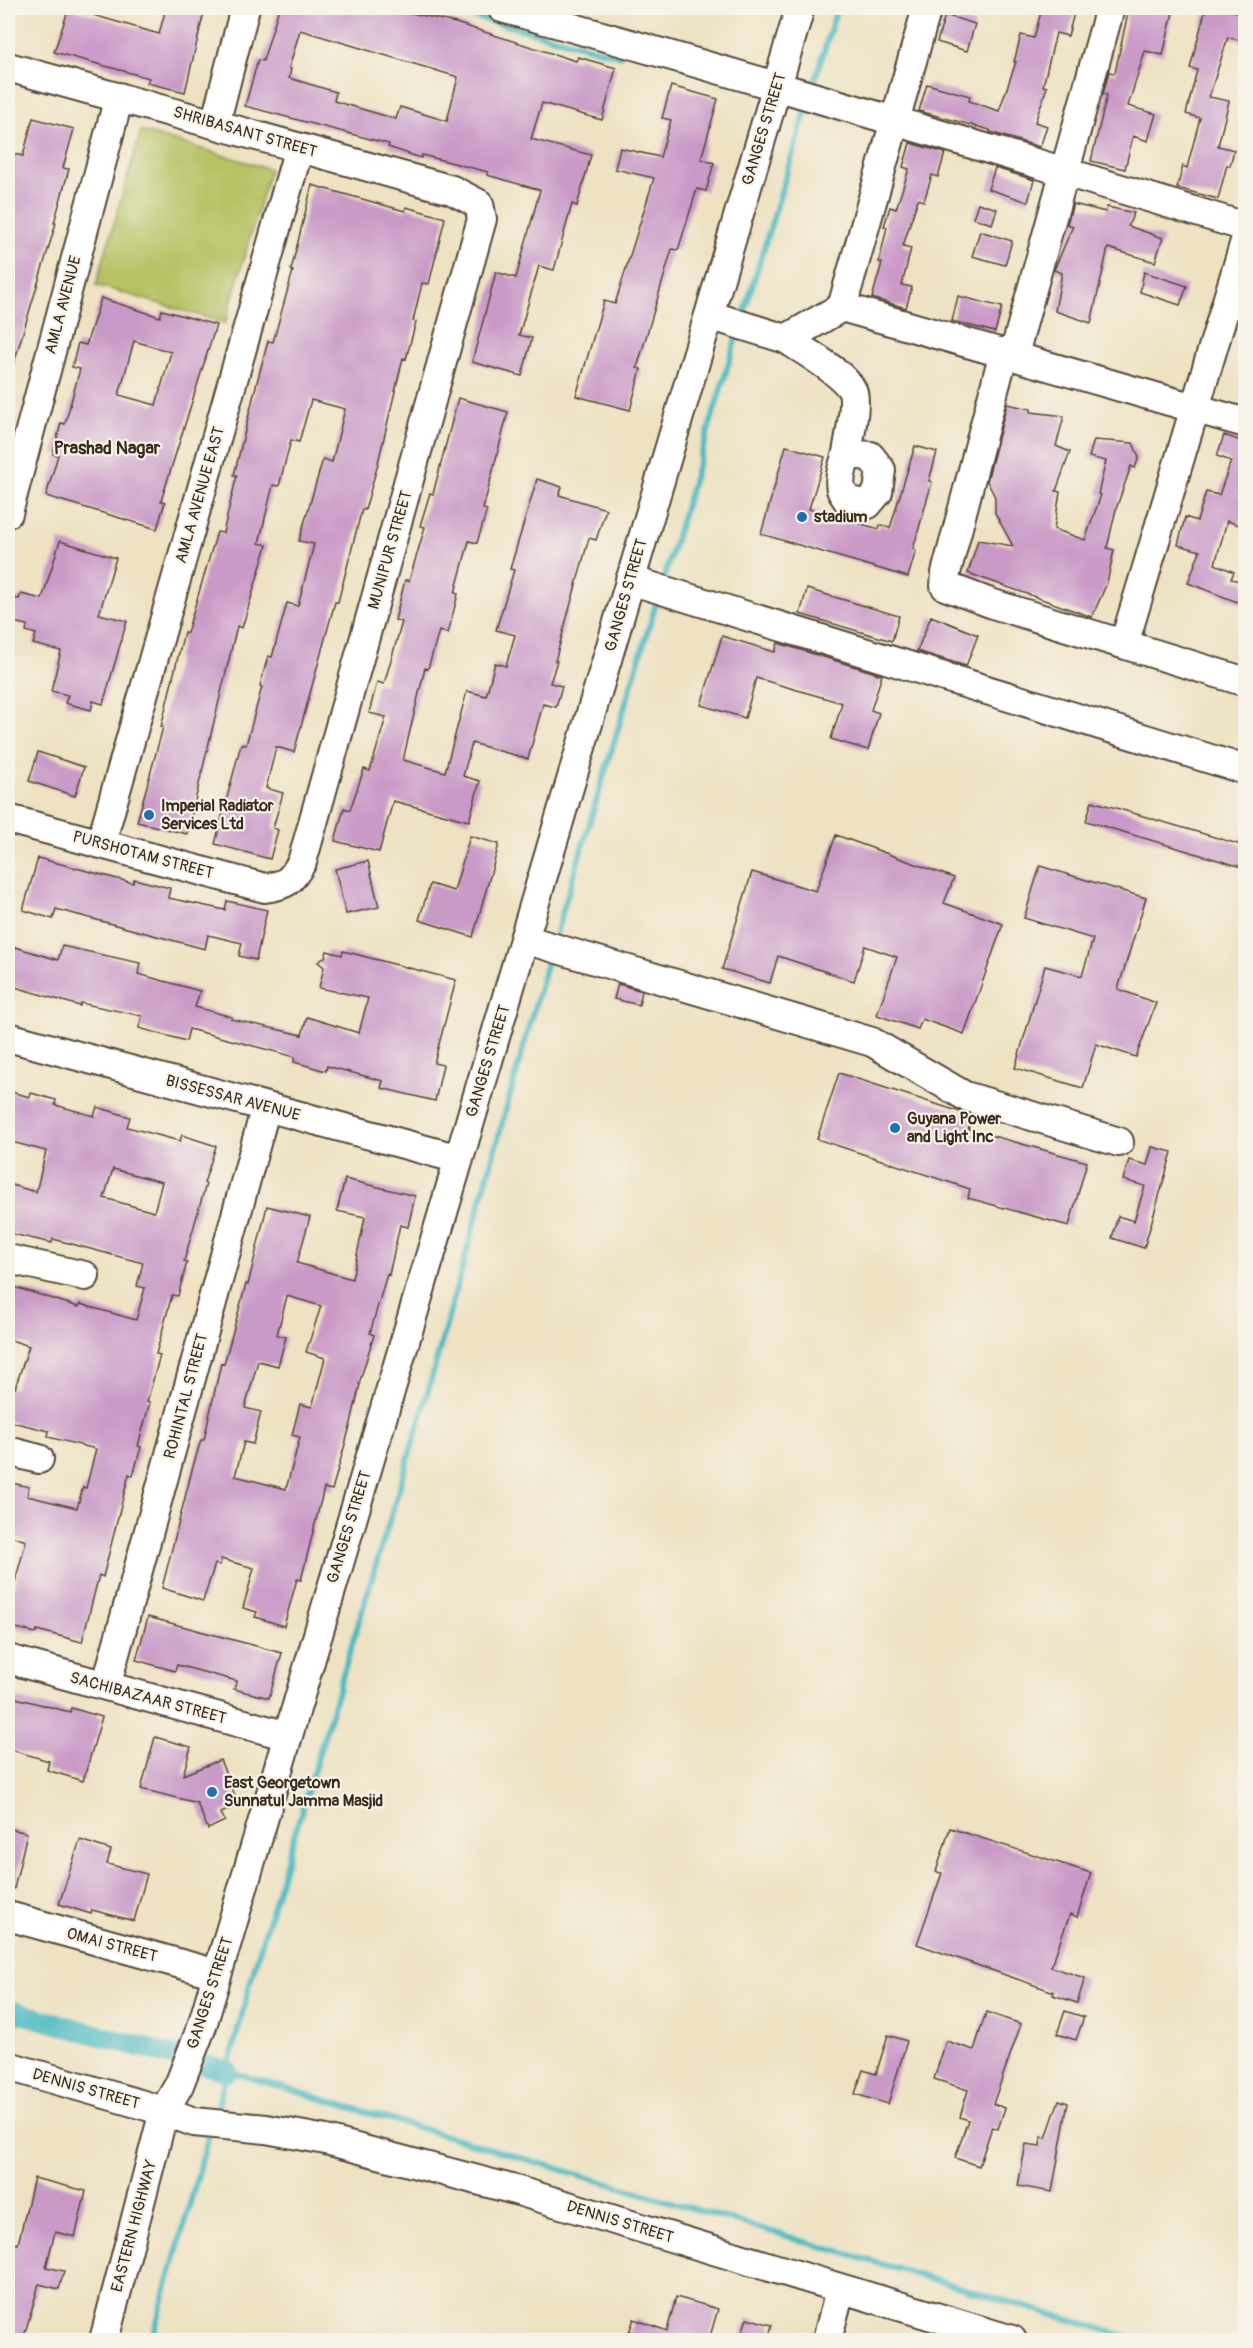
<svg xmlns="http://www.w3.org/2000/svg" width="1253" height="2348" font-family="Pangolin,sans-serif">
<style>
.green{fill:#b5c162;stroke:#787640;stroke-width:1.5}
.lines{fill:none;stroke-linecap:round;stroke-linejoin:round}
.stream{stroke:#4ab9c1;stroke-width:6}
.canal{stroke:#4ab9c1;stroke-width:21}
.building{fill:#c999c7;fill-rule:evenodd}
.minor-casing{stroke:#564637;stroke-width:32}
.minor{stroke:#fff;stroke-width:28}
.poi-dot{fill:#1f6fb2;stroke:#f7f3e8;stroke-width:2}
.labels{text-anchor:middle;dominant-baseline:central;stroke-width:4.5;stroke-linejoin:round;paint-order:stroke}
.street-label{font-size:16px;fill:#3b2a1e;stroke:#f7f3e8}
.poi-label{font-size:16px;font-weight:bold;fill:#3b2a1e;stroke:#f7f3e8;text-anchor:start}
.neighbourhood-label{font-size:18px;font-weight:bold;fill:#3b2a1e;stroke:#f7f3e8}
</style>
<rect width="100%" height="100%" fill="#f7f3e8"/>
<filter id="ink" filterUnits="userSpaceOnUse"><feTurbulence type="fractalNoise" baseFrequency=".0167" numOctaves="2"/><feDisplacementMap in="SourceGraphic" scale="12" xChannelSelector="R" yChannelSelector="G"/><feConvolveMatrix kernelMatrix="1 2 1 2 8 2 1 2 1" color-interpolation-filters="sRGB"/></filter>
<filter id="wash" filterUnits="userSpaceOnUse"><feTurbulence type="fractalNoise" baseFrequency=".008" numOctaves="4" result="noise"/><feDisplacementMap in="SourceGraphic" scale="24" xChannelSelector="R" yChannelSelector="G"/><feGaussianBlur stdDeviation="1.35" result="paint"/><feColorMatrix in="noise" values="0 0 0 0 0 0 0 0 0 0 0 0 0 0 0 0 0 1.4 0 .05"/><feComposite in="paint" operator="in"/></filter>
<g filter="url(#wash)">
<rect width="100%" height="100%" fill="#eee2c3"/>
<path class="green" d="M 141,131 L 270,169 L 225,323 L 96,285 Z"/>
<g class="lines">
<path class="stream" d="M 442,8 L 620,56
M 812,90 L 837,8
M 743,317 L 808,103
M 663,581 L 738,332
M 554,940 L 658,597
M 227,2071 L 1138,2340
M 215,2116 L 255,1965 L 419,1423 L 549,955
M 152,2340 L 210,2131"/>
<path class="canal" d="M 8,2010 L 227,2071"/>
</g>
<g id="blocks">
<path class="building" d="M 69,8 L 159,34 L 166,8 L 205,8 L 185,92 L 147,83 L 149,78 L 54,52 Z
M 279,8 L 356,8 L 374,12 L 375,8 L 390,8 L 456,23 L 576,61 L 578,57 L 616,68 L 602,120 L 542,103 L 531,139 L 591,155 L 577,206 L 572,204 L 554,270 L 539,266 L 519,335 L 532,338 L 522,376 L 472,362 L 496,272 L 516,278 L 540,190 L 487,175 L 488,172 L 422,155 L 421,158 L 388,147 L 389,144 L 245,106 L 258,60 L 263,61 ZM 300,30 L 458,77 L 447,121 L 400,107 L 396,119 L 334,101 L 336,92 L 289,78 L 291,69 L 289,68 Z
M 1042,8 L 1052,8 L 1074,13 L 1068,36 L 1056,33 L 1043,86 L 1047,87 L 1035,122 L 1047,126 L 1040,147 L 990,132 L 990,130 L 919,111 L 927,84 L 970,96 L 969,101 L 999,111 L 1016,62 L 1014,62 L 1021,35 L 1034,38 Z
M 1129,8 L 1174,8 L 1163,55 L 1145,51 L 1128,106 L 1156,114 L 1148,141 L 1133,136 L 1125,169 L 1091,161 L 1107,95 L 1103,94 L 1109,72 L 1115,73 Z
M 1206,8 L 1221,8 L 1245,14 L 1245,42 L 1228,37 L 1209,97 L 1229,101 L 1218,146 L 1234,150 L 1230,166 L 1227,165 L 1218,199 L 1177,188 L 1183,166 L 1187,168 L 1200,118 L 1186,114 L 1197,70 L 1190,68 Z
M 945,15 L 975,24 L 967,51 L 937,42 Z
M 671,86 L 718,99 L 701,159 L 714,163 L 706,191 L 697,189 L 678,250 L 672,249 L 637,368 L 641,369 L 630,410 L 576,396 L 604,301 L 615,304 L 654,178 L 615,169 L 620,148 L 660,157 L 671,120 L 662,118 Z
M 33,118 L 74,129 L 63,168 L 69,169 L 54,223 L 56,223 L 12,369 L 8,368 L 8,216 L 14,192 L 8,191 L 8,177 L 14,154 L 23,156 Z
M 910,143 L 945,153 L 938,177 L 932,175 L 924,201 L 918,199 L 903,246 L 911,248 L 902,285 L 912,287 L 906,308 L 872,298 L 882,263 L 879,262 L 887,227 L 884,226 L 890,207 L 896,209 L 909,169 L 903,167 Z
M 995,168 L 1034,180 L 1028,202 L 988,189 Z
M 312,185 L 405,211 L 406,207 L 445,218 L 429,284 L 422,283 L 413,321 L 416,322 L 406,359 L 403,358 L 377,467 L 365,510 L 362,509 L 338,602 L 335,602 L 294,752 L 276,747 L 266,788 L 283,793 L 273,828 L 278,830 L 270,859 L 215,844 L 241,744 L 246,745 L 262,687 L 260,686 L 268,656 L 272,657 L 287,603 L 298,606 L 314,544 L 299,541 L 323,459 L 332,462 L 345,409 L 311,400 L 299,442 L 291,440 L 279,486 L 273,485 L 259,543 L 267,545 L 242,628 L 237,626 L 187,834 L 137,822 L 163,727 L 161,727 L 184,632 L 187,633 L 217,532 L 223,533 L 237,475 L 234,475 L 256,386 L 268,341 L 273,342 L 293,271 L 291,270 Z
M 978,203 L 997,209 L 992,224 L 973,218 Z
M 1073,204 L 1106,212 L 1107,207 L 1134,213 L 1128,226 L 1163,238 L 1155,262 L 1108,248 L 1091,323 L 1055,311 L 1062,273 L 1054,270 L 1073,226 L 1067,224 Z
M 980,231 L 1012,241 L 1005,265 L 972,256 Z
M 1144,272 L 1187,286 L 1180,305 L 1140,292 Z
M 958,296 L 1002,307 L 995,332 L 952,321 Z
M 101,298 L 160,317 L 162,310 L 216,325 L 161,501 L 165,502 L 157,529 L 46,496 L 58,455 L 53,454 L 61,423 L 65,424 L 80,369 L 72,367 L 78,343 L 86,345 ZM 134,341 L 171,352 L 156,405 L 119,395 Z
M 458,398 L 508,412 L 483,509 L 487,510 L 477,543 L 469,541 L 455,593 L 458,594 L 448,633 L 439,631 L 428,669 L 425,668 L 403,760 L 445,772 L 467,691 L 486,696 L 495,663 L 506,666 L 515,635 L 496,630 L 514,570 L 510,569 L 537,479 L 562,487 L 559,495 L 606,509 L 596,540 L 589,538 L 555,661 L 557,661 L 550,683 L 562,686 L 556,707 L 543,704 L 528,759 L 472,743 L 463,776 L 480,781 L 469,821 L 393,801 L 379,852 L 335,841 L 344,808 L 350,810 L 364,769 L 370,771 L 386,717 L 369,713 L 377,682 L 384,684 L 402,622 L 395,620 L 405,580 L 409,581 L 425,527 L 420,526 L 430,493 L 433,494 Z
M 1007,404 L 1031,409 L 1031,412 L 1064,416 L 1056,446 L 1070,452 L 1056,491 L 1060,492 L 1054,529 L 1085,540 L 1101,495 L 1098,494 L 1106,461 L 1089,457 L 1094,440 L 1133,443 L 1139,457 L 1135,468 L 1131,466 L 1116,509 L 1107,548 L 1114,550 L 1107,583 L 1092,617 L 968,573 L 978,540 L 1013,546 L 995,513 L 995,497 L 987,481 Z
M 1224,435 L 1238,440 L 1245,439 L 1245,505 L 1239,525 L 1227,521 L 1215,564 L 1234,572 L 1231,579 L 1245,582 L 1245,605 L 1188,583 L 1200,551 L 1178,545 L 1185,517 L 1197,521 L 1206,492 L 1219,495 L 1231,461 L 1217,456 Z
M 786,446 L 825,457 L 809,509 L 879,529 L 880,525 L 890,528 L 915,446 L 937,452 L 929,481 L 932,482 L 913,549 L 916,550 L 908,577 L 761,534 Z
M 60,541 L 116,558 L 99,614 L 127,621 L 103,704 L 93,701 L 91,710 L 65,703 L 68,695 L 51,691 L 61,651 L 33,644 L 36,634 L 26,631 L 27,625 L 13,622 L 15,615 L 9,614 L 13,598 L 19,599 L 21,594 L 42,599 Z
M 807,589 L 899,616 L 892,641 L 800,614 Z
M 931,616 L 978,635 L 966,666 L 917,651 Z
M 722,636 L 775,652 L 778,643 L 882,675 L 871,710 L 879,713 L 868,750 L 831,739 L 842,703 L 756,678 L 745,718 L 701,705 Z
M 38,752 L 84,767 L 75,796 L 29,781 Z
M 1092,801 L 1245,846 L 1245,868 L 1086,821 Z
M 836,835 L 954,878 L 944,903 L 1003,924 L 964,1034 L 922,1019 L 918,1029 L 877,1015 L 897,957 L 865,946 L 854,981 L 778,956 L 770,983 L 722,969 L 752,872 L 816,891 Z
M 470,836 L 499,844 L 473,937 L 419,920 L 430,884 L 454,891 Z
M 38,858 L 133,883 L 134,879 L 170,888 L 168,898 L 225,910 L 227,901 L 267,910 L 256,960 L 239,956 L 242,943 L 208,935 L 205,949 L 56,909 L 53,919 L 23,910 Z
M 368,861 L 379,907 L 346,914 L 335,869 Z
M 1040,866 L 1146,898 L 1118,989 L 1156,1003 L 1136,1057 L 1096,1044 L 1083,1088 L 1015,1068 L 1045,966 L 1082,976 L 1093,939 L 1024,918 Z
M 62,946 L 140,963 L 138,974 L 200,991 L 195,1007 L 232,1017 L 231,1019 L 302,1035 L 307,1017 L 359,1033 L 368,998 L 319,988 L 324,967 L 318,962 L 325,957 L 327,951 L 342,955 L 343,951 L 456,980 L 434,1063 L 443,1065 L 435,1101 L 381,1088 L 383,1081 L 327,1066 L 326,1071 L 294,1062 L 295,1057 L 189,1029 L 186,1041 L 139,1028 L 142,1016 L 81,1003 L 80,1006 L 8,985 L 8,973 L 15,947 L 58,960 Z
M 618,984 L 642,991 L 639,1005 L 614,999 Z
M 839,1073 L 973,1116 L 968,1129 L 1087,1162 L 1069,1226 L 968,1198 L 970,1189 L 817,1139 Z
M 8,1091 L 30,1097 L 31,1093 L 56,1100 L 55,1105 L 94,1116 L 97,1107 L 130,1117 L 127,1127 L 180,1141 L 182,1135 L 216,1146 L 204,1183 L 206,1184 L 184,1261 L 187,1262 L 178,1296 L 172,1295 L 156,1354 L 160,1355 L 147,1402 L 150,1402 L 138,1446 L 141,1447 L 133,1476 L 129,1474 L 103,1577 L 99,1575 L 82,1642 L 37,1630 L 36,1633 L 8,1626 L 8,1608 L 26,1541 L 8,1535 L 8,1482 L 29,1487 L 27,1496 L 77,1508 L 83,1487 L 86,1488 L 96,1449 L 48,1437 L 49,1431 L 8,1421 L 8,1386 L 15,1388 L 29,1346 L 8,1339 L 8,1285 L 79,1307 L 80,1304 L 136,1320 L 145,1288 L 137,1286 L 143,1263 L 53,1239 L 52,1243 L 8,1233 L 8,1184 L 36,1192 L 46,1151 L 8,1141 ZM 113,1169 L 162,1182 L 154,1212 L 104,1198 Z
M 1152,1147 L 1172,1152 L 1144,1248 L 1112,1238 L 1118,1216 L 1134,1221 L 1145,1186 L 1123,1180 L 1129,1160 L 1147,1165 Z
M 345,1179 L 415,1196 L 408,1227 L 400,1225 L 389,1275 L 387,1274 L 370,1333 L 374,1335 L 359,1384 L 360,1384 L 351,1423 L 332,1490 L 324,1488 L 301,1580 L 297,1579 L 284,1626 L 255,1617 L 257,1612 L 243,1608 L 254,1568 L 221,1559 L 220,1565 L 215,1564 L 203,1601 L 162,1588 L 192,1470 L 201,1440 L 204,1440 L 221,1363 L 224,1364 L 246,1284 L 248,1285 L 267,1206 L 310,1217 L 297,1263 L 352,1279 L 365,1217 L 337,1211 ZM 287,1296 L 321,1306 L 306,1352 L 325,1358 L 312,1407 L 300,1404 L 292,1435 L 300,1437 L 286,1489 L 235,1476 L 244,1442 L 253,1444 L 261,1412 L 245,1408 L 258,1361 L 278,1366 L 286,1337 L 277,1335 Z
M 148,1617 L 282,1653 L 269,1698 L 234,1689 L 237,1681 L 177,1665 L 175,1671 L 136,1660 Z
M 8,1696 L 70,1712 L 71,1708 L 102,1717 L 83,1781 L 47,1770 L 49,1761 L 8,1749 Z
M 155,1737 L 191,1747 L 183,1775 L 220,1760 L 239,1805 L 221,1813 L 225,1821 L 208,1829 L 197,1803 L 141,1789 Z
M 8,1828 L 27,1833 L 14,1889 L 8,1888 Z
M 950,1828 L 1091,1873 L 1077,1917 L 1070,1914 L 1051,1967 L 1085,1978 L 1077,2003 L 1053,1995 L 1054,1992 L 917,1944 L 942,1873 L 936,1872 Z
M 80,1840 L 111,1850 L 107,1864 L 147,1874 L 134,1921 L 92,1910 L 91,1914 L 59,1904 Z
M 1065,2011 L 1084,2017 L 1076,2040 L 1057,2034 Z
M 986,2012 L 1021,2024 L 993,2104 L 1005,2108 L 998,2129 L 992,2127 L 979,2166 L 955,2158 L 968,2120 L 960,2117 L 968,2090 L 934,2079 L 946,2041 L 974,2050 Z
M 888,2035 L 907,2041 L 888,2104 L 855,2094 L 863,2070 L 876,2074 Z
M 1059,2100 L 1068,2103 L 1052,2192 L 1018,2186 L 1026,2144 L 1040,2146 L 1041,2137 L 1046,2138 Z
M 34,2178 L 86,2191 L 75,2237 L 55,2232 L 46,2267 L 64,2271 L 59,2289 L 39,2284 L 23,2340 L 8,2340 L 8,2241 L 18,2244 Z
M 676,2297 L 718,2309 L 709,2340 L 626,2340 L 634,2319 L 667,2331 Z
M 747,2318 L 772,2325 L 768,2340 L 740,2340 Z"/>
</g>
</g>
<g filter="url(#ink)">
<use href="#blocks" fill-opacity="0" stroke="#564637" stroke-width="1.5"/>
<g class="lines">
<defs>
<path id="minor" d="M 502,8 C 751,77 998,151 1246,227
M 8,67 L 452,190 L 479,204 L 482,219 L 302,862 C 291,881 287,885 265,888 L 8,819
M 215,124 L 245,8
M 842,307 L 1246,423
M 709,315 L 786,339 L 842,307 L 927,8
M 786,339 C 803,350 843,373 852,390 C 858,399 849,440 847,453 C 844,465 838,477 841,489 C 842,493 846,497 848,501 L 868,504 L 878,492 L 881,470 L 870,456 L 847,454
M 1004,352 L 946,573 L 945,586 L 993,604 L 1246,682
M 1008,353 L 1016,347 L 1110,8
M 8,513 L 119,97
M 630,580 L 1246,770
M 1124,644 L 1246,238
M 101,843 L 299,148
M 524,939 L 872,1042 L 965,1096 L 1119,1142
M 8,1037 L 459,1159
M 8,1259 L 85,1276
M 8,1451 L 39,1459
M 8,1659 L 288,1736
M 106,1686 L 266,1107
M 8,1916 L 217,1974
M 8,2066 L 164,2111 L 194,2122 L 266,2129 L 326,2140 L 515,2190 L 1012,2340
M 104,2340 L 164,2111 L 179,2085 L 202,2026 L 800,8
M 827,2340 L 840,2290"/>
</defs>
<use href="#minor" class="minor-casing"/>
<use href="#minor" class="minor"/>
</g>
</g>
<g class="poi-dot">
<circle cx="802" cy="517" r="6"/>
<circle cx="149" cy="815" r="6"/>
<circle cx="895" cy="1128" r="6"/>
<circle cx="212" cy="1792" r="6"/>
</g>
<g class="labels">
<g class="street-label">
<text transform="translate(764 129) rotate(-73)">GANGES STREET</text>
<text transform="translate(245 132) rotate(16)">SHRIBASANT STREET</text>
<text transform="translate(63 305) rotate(-75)">AMLA AVENUE</text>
<text transform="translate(200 495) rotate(-74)">AMLA AVENUE EAST</text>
<text transform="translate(390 550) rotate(-74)">MUNIPUR STREET</text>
<text transform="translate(626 595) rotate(-74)">GANGES STREET</text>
<text transform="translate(143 855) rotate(15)">PURSHOTAM STREET</text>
<text transform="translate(488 1061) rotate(-73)">GANGES STREET</text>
<text transform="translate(233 1098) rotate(15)">BISSESSAR AVENUE</text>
<text transform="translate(186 1396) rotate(-75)">ROHINTAL STREET</text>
<text transform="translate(349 1527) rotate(-73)">GANGES STREET</text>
<text transform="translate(148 1698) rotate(15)">SACHIBAZAAR STREET</text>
<text transform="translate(112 1945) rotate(15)">OMAI STREET</text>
<text transform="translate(210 1993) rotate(-72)">GANGES STREET</text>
<text transform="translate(86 2089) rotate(16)">DENNIS STREET</text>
<text transform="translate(620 2222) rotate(17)">DENNIS STREET</text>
<text transform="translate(134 2226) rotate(-75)">EASTERN HIGHWAY</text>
</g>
<g class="poi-label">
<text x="814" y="517">stadium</text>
<text x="161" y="806">Imperial Radiator<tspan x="161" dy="18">Services Ltd</tspan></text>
<text x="907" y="1119">Guyana Power<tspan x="907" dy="18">and Light Inc</tspan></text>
<text x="224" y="1783">East Georgetown<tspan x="224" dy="18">Sunnatul Jamma Masjid</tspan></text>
</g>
<g class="neighbourhood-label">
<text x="107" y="448">Prashad Nagar</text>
</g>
</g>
<rect width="1253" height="2348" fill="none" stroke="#f7f3e8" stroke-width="30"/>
</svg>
